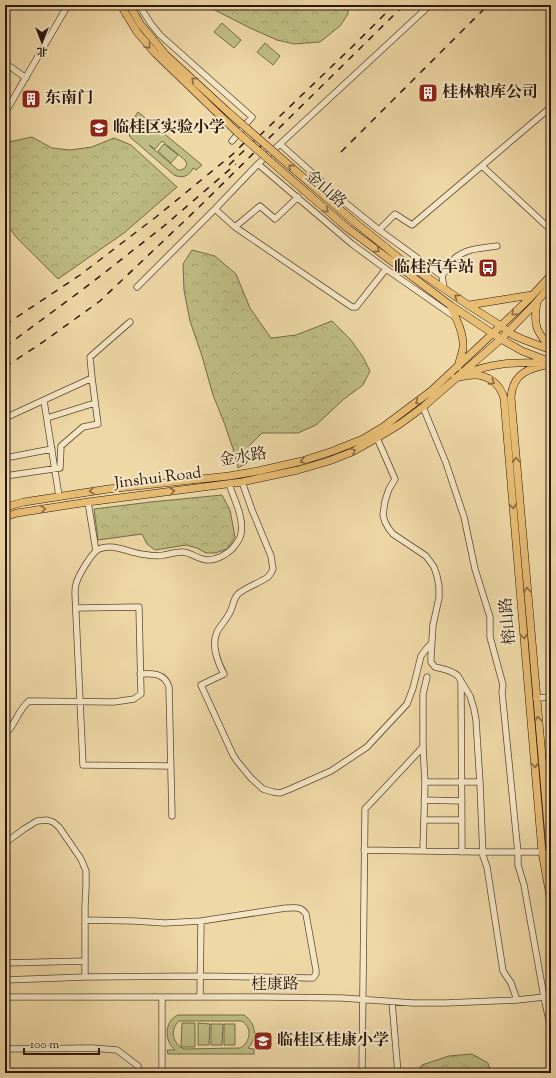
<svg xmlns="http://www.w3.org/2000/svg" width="556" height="1078" font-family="'Sorts Mill Goudy','Noto Serif SC',serif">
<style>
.forest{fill:url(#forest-crowns);stroke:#746a48}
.pitch{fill:#bebd83;stroke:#746a48;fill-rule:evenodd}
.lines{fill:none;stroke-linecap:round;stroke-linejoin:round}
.minor-casing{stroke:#5c4734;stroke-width:7}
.major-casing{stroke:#2b170e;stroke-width:8}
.minor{stroke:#f4e6c5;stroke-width:5.5}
.major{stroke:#e7bc73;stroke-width:7}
.rail{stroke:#2b170e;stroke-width:1.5;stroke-dasharray:7 7;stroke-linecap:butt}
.major-bridge-casing{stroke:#2b170e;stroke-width:8;stroke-linecap:butt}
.major-bridge{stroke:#e7bc73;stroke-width:7}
.oneway{stroke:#896a40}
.labels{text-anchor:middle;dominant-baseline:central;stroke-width:4;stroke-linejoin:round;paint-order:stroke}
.poi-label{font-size:16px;font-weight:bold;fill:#2b170e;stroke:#f4e6c5;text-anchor:start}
.street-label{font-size:16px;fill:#2b170e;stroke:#f4e6c5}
</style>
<defs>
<pattern id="forest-crowns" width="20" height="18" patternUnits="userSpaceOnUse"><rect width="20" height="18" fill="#bebd83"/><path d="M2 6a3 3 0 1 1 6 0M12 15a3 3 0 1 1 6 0" fill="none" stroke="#a3a270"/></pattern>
</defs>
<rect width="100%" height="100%" fill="#eed8a6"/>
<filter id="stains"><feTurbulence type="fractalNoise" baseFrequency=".005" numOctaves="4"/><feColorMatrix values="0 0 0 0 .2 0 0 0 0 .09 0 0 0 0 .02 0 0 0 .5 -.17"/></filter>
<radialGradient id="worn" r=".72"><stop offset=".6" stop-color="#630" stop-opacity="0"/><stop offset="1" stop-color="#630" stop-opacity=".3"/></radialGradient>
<path class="forest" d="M 205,5 L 348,5 L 348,14 L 340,26 L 320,42 L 294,44 L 277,40 L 250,28 Z
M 32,137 L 52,148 L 70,150 L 92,147 L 114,138 L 131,145 L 177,187 L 124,233 L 58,279 L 16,237 L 5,222 L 5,145 L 9,142 Z
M 192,250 L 215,256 L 236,274 L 250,308 L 271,338 L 296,335 L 332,321 L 350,339 L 363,357 L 370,371 L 363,385 L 344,399 L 316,425 L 298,433 L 262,433 L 250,445 L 247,463 L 238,468 L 233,449 L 225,425 L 213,395 L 202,356 L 190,321 L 184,290 L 183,264 Z
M 222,495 L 230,510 L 235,537 L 227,549 L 215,553 L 206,553 L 197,548 L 186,545 L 155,550 L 147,544 L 142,534 L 98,540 L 94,509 L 151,502 Z
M 472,1054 L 488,1063 L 491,1073 L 416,1073 L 422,1065 L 449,1056 Z"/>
<path class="pitch" d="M 222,23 L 241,40 L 234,48 L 214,32 Z
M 265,43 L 280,56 L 273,65 L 257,52 Z
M 138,112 L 202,165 L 196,170 L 193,168 C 189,176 183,179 174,175 L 130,137 C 127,129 130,125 136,120 L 134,118 ZM 162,141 L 185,160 L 187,164 L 185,168 L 181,170 L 178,170 L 149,145 L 155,149 Z
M 164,144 L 178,155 L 171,163 L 158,151 Z
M 178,1015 L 244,1015 C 256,1023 258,1038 248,1048 L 254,1049 L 254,1054 L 168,1054 L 167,1050 L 175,1050 C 164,1041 164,1021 178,1015 ZM 179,1021 L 242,1021 C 253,1028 250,1043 240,1048 L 184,1049 C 173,1044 169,1030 179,1021 Z
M 182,1023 L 195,1023 L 195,1047 L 181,1047 Z
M 198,1023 L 210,1024 L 209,1045 L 198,1045 Z
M 211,1024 L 223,1024 L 222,1045 L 211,1045 Z
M 224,1024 L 235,1024 L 235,1045 L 224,1045 Z"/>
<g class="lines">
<defs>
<path id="minor" d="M 139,5 L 151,24 L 160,35 L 252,117 L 232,141
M 5,63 L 26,78
M 5,113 L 68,5
M 280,144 L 430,5
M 258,164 L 352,244 L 386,269 L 455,317
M 482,166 L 551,230
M 215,209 L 235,227 L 352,307 L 356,307 L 386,269
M 235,227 L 260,206 L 275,219 L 298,197
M 379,230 L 442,276 L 444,288
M 442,276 C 446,270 450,263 455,258 C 467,248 483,248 497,246
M 137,287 L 215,209 L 258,164 L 280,144 L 348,205 L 379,230 L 395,214 L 412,225 L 551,107
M 44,401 L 59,496
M 423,407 L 446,463 L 464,517 L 475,569 L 490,617 L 490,637 L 503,685 L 502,692 L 518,853 L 518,865 L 524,885 L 544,997 L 551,1030
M 5,418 L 92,378
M 47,418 L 95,403
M 377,438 L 395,479 L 389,489 L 385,501 L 383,515 L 385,522 L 389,529 L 393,534 L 426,556 L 434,567 L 437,576 L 439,586 L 439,598 L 433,625 L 431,656 L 431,662 L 435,667 C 443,669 452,670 458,676 L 470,696 L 474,709 L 476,720 L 480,784 L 483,856 L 487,867 L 503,971 L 511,983 L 517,1000
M 5,458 L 52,449
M 5,476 L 60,468 L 61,446 L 83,427 L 98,424 L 92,378 L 90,357 L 130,322
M 242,482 L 252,510 L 271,556 L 273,569 L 271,573 L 268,577 C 261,582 243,589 238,594 C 233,599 233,608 229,614 C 226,620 220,626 217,632 C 211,645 218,663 224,674 L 201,685 L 233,755 L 237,761 L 251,778 L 263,789 L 273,792 L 280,793 L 288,790 L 331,771 L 367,747 L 407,704 L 413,688 L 421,656 L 427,648 L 431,644
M 88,502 L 96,551
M 140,674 C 152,673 165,673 169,687 L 172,816
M 461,682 L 462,852
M 536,698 L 551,697
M 5,728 L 8,731 C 16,722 19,709 29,701 L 114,702 L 134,699 L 141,694 L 139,607 L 76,608
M 423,747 L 425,782 L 423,851
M 170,766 L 83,765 L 75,593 C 75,590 75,587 76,584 C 78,576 92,552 99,549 C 112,543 128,552 141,554 C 148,555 157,557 164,555 C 170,554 176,552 182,552 C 191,552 198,560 208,560 C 216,560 226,555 232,549 C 236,544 240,540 241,534 C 244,517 234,499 229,484
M 425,782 L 480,782
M 424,800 L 462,801
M 424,820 L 462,820
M 5,843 L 24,829 L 37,821 L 47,820 L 53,822 L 59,827 L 81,859 L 86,871 L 86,887 L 85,906 L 85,977
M 364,850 L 483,852 L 542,852 L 551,857
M 5,963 L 85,961
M 5,980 L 85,977 L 201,976 L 310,978 L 313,978 L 316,974 L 316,970 L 306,914 C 301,906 295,908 286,908 L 201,921 L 165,923 L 134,921 L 85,920
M 5,997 L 264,997 L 342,998 L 413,1003 L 446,1003 L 517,1000 L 544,997 L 551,995
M 162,997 L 162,1073
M 200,997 L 201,921
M 392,1002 L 398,1073
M 5,1049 L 92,1048 L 117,1050 L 138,1066 L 140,1073
M 362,1073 L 365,809 L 423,747 L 423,694 L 427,677"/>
<path id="major" d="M 121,5 L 126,14
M 352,220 L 399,258 L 468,305 L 501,326 L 513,335 L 522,339 L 551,350
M 346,227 L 450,305 L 501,339 L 522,351 L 551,362
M 537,302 C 533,324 536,332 551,348
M 450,305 C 456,318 464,333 463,348 C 462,354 459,361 458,367
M 469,305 L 532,295
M 551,364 C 530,368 513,372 511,397 L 550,850 L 551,855
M 466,374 C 490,363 516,362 542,363
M 455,378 C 461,377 468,375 474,375 C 489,375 501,385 504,399 L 542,852 L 551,902
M 5,507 L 24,502 L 108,489 L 229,476 L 258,471 L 302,461 L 333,451 L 363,439 L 383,427 L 431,391 L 490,336 L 530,298 L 551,275
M 5,517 L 17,513 L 88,502 L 242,482 L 298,470 L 329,461 L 352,452 L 377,438 L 400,424 L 423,407 L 501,339 L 535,304 L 551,285"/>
</defs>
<use href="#minor" class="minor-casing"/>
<use href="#major" class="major-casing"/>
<use href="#minor" class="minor"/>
<use href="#major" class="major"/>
<path class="rail" d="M 341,152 L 488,5
M 229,165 L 352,47 L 394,5
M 5,325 L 80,275 L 156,217 L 233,154 L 248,139
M 5,347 L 90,284 L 164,226 L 236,164
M 5,367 L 43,342 L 100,301 L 196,210 L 404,5"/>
<defs>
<path id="major-bridge" d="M 131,8 L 141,25 L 166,55 L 228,112 L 352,220
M 126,14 L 137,32 L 155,53 L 237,132 L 346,227"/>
</defs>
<use href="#major-bridge" class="major-bridge-casing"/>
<use href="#major-bridge" class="major-bridge"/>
</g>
<defs><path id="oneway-chevron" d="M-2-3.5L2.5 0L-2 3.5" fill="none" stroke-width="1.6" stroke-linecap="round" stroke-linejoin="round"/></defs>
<g class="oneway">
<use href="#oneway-chevron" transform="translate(148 46) rotate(50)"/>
<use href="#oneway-chevron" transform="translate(194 80) rotate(-137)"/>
<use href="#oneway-chevron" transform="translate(291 167) rotate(-139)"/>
<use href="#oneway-chevron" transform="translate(326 210) rotate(41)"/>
<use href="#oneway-chevron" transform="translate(377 250) rotate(37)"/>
<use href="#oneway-chevron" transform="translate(457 297) rotate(-146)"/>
<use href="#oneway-chevron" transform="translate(514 313) rotate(136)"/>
<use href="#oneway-chevron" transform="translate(492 382) rotate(33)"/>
<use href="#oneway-chevron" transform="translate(418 402) rotate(142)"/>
<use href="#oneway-chevron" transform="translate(353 451) rotate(-25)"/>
<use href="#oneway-chevron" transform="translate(516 460) rotate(-95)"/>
<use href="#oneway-chevron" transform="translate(303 461) rotate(164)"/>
<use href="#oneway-chevron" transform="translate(92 491) rotate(172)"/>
<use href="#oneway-chevron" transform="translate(172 491) rotate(-7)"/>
<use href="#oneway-chevron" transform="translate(513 506) rotate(85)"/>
<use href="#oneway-chevron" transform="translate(43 509) rotate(-9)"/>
<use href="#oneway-chevron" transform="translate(527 590) rotate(-95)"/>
<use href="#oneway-chevron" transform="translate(524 636) rotate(85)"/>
<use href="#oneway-chevron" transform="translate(538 719) rotate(-95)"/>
<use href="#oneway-chevron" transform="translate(535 765) rotate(85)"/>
</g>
<defs>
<symbol id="building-square" viewBox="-11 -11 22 22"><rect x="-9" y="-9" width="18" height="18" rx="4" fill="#8f2418" stroke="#f4e6c5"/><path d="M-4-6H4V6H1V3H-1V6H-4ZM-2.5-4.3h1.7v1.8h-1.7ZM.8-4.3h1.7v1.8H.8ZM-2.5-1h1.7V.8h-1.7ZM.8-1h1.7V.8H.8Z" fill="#fff"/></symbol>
<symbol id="school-square" viewBox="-11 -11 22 22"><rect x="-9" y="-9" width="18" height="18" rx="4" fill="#8f2418" stroke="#f4e6c5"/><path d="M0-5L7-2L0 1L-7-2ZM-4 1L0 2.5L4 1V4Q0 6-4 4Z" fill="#fff"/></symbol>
<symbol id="bus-square" viewBox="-11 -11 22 22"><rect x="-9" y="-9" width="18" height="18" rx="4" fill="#8f2418" stroke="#f4e6c5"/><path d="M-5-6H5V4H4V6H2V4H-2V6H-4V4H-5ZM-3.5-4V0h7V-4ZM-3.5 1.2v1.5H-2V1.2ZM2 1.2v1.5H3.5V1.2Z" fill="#fff"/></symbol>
</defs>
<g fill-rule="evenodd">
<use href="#building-square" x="417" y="82" width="22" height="22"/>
<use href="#building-square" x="20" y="88" width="22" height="22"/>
<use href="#school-square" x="88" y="117" width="22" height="22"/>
<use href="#bus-square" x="477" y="257" width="22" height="22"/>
<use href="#school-square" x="252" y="1030" width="22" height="22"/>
</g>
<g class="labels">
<g class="poi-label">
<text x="442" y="93">桂林粮库公司</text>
<text x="45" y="99">东南门</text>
<text x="113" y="128">临桂区实验小学</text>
<text x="474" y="268" text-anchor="end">临桂汽车站</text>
<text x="277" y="1041">临桂区桂康小学</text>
</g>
<g class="street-label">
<text transform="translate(325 190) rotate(41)">金山路</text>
<text transform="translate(243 458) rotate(-9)">金水路</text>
<text transform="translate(158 479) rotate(-7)">Jinshui Road</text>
<text transform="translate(509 621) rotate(-95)">榕山路</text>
<text x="275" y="985">桂康路</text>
</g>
</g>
<rect width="556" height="1078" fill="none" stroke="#eed8a6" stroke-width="20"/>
<rect x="6" y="6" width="544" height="1066" fill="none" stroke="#2b170e" stroke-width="2"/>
<rect x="10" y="10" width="536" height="1058" fill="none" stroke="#2b170e"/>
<g transform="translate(42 42) rotate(180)" stroke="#f4e6c5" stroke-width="3" paint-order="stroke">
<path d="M0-3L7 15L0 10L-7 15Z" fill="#2b170e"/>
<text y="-6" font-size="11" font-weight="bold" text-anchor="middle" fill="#2b170e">北</text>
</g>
<path d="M24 1048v6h75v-6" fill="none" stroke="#2b170e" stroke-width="2"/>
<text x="30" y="1048" font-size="12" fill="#2b170e" stroke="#f4e6c5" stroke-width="3" paint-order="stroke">100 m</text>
<rect width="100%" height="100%" filter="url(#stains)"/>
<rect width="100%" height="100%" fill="url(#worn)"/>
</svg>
